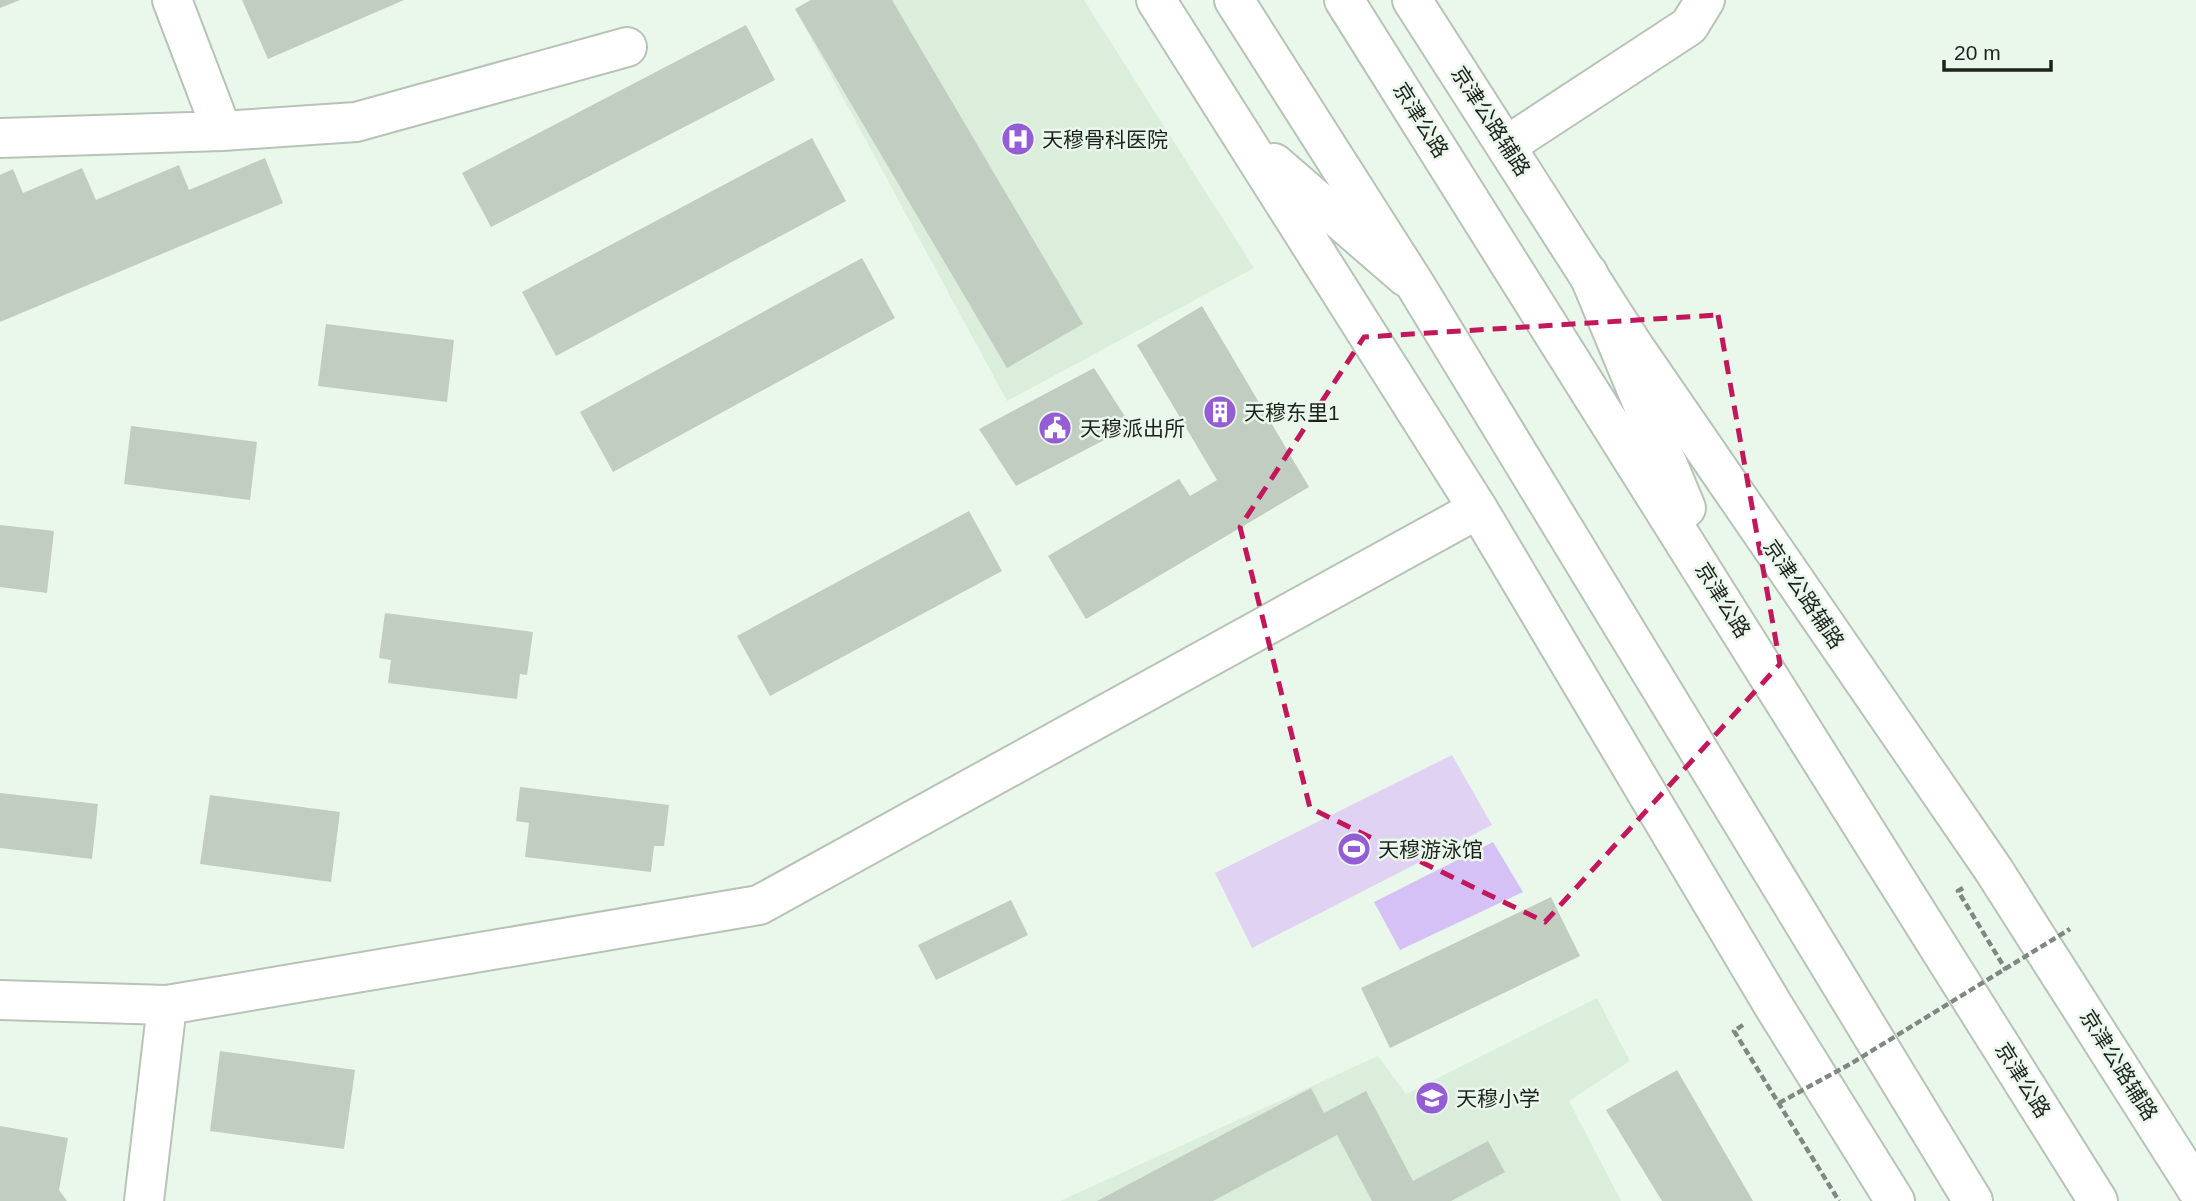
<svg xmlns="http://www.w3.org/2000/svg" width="2196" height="1201" font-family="Arial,'Noto Sans SC',sans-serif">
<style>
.built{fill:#dbeedc}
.green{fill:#dfd2f3}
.water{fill:#d5c1f5}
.building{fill:#c1cdc1}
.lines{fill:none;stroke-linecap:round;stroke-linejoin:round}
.minor-casing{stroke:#b7c3b7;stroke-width:42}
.highway-casing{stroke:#b7c3b7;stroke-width:42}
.path{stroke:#808981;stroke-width:4.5;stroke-dasharray:7 3.5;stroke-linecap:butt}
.minor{stroke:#fff;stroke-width:38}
.highway{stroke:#fff;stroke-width:38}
.path-bridge{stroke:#808981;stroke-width:4.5;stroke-dasharray:7 3.5;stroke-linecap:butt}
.marked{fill:none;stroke:#c2185b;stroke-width:5;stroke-dasharray:14 9;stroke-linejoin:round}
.labels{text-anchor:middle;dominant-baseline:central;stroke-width:5;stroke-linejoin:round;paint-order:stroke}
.street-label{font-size:21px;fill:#1e221e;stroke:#eaf7eb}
.poi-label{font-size:21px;fill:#1e221e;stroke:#eaf7eb;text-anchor:start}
</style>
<rect width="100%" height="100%" fill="#eaf7eb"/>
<path class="built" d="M 810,0 L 1084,0 L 1254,268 L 1007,401 L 795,9 Z
M 1597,998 L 1630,1061 L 1569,1101 L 1621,1201 L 1060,1201 L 1378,1056 L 1406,1094 Z"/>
<path class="green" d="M 1452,755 L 1492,825 L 1252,948 L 1215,873 Z"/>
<path class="water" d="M 1493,842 L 1523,892 L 1400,950 L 1374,902 Z"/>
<path class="building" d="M 0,0 L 20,0 L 0,8 Z
M 242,0 L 404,0 L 268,59 Z
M 811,0 L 892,0 L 1083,324 L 1007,368 L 795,9 Z
M 746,25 L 775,80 L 491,227 L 462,173 Z
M 812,138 L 846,201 L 556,356 L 522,292 Z
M 265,158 L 283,203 L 0,322 L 0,175 L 13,169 L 23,193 L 82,168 L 96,200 L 179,165 L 189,190 Z
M 862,258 L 895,318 L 613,472 L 580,412 Z
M 1202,306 L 1309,487 L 1086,619 L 1048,556 L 1179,479 L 1190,496 L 1217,480 L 1137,345 Z
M 326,324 L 454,340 L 447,402 L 318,386 Z
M 1094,368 L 1131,426 L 1016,486 L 979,429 Z
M 131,426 L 257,442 L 250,500 L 124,484 Z
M 969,511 L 1002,571 L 770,696 L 737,636 Z
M 0,525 L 54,531 L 47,593 L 0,587 Z
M 385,613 L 533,632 L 527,675 L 520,674 L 517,699 L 388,683 L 391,660 L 379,658 Z
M 520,787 L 669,805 L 664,846 L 654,846 L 651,872 L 525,857 L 529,823 L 516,821 Z
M 0,793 L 98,804 L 92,859 L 0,848 Z
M 210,795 L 340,812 L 331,882 L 200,864 Z
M 1551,897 L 1580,956 L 1390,1048 L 1361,988 Z
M 1011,900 L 1028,935 L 936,980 L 918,945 Z
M 220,1051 L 355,1070 L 344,1149 L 210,1131 Z
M 1677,1070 L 1753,1201 L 1662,1201 L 1606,1110 Z
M 1311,1088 L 1324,1113 L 1366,1091 L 1413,1181 L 1488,1141 L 1505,1172 L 1451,1201 L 1372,1201 L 1337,1135 L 1213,1201 L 1097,1201 Z
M 0,1126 L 68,1138 L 59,1190 L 67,1201 L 0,1201 Z"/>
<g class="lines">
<defs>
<path id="minor" d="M 172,0 L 222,131
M 1156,0 L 1478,509 L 1773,1005 L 1895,1201
M 1412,0 L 1633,345 L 1993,869 L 2196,1188
M 0,138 L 222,131 L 356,122 L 627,47
M 1506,146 L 1689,26 L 1705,0
M 1274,163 L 1406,277
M 0,1000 L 167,1005
M 144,1201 L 167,1005 L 759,905 L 1478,509"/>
<path id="highway" d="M 1234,0 L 1416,286 L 1973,1201
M 1344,0 L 2098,1201
M 1588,273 L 1686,508"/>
</defs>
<use href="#minor" class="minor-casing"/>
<use href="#highway" class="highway-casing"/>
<path class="path" d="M 1963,888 L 1958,891 L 2006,970
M 1743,1025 L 1734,1031 L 1839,1201"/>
<use href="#minor" class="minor"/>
<use href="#highway" class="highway"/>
<path class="path-bridge" d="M 1779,1103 L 1852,1063 L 2070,929"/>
</g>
<path class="marked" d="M 1718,315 L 1780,664 L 1545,922 L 1310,808 L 1240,527 L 1364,337 Z"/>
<defs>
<symbol id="hospital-disc" viewBox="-11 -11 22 22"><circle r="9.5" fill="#945dd5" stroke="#eaf7eb"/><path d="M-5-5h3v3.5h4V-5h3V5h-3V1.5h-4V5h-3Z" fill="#fff"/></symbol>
<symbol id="building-disc" viewBox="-11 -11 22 22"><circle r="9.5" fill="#945dd5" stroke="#eaf7eb"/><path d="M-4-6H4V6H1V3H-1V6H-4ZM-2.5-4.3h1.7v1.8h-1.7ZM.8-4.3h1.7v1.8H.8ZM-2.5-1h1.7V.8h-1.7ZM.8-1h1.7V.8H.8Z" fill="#fff"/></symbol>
<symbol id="civic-disc" viewBox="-11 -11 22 22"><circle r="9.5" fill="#945dd5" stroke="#eaf7eb"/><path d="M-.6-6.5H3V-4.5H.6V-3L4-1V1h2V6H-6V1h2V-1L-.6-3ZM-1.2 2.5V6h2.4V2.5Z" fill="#fff"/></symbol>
<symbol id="stadium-disc" viewBox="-11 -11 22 22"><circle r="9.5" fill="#945dd5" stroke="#eaf7eb"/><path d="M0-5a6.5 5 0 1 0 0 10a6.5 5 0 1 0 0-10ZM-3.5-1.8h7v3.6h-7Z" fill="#fff"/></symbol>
<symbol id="school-disc" viewBox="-11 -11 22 22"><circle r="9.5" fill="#945dd5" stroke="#eaf7eb"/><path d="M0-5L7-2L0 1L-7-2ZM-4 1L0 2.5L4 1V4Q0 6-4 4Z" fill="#fff"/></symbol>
</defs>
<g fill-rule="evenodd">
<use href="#hospital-disc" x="999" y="120" width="38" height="38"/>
<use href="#building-disc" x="1201" y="393" width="38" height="38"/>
<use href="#civic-disc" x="1036" y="409" width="38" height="38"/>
<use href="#stadium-disc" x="1335" y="830" width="38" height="38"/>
<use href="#school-disc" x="1413" y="1079" width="38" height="38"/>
</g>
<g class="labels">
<g class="street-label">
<text transform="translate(1421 120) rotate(58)">京津公路</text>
<text transform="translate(1491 121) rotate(57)">京津公路辅路</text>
<text transform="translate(1804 594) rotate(56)">京津公路辅路</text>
<text transform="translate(1723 600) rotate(58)">京津公路</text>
<text transform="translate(2119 1065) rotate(58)">京津公路辅路</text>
<text transform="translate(2023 1080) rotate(58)">京津公路</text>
</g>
<g class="poi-label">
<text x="1042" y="139">天穆骨科医院</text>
<text x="1244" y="412">天穆东里1</text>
<text x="1080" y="428">天穆派出所</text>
<text x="1378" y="849">天穆游泳馆</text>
<text x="1456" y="1098">天穆小学</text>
</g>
</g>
<path d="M1944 60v10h107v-10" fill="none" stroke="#1e221e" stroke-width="3.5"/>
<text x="1954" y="60" font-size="21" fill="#1e221e" stroke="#eaf7eb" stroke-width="5" paint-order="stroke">20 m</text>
</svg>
